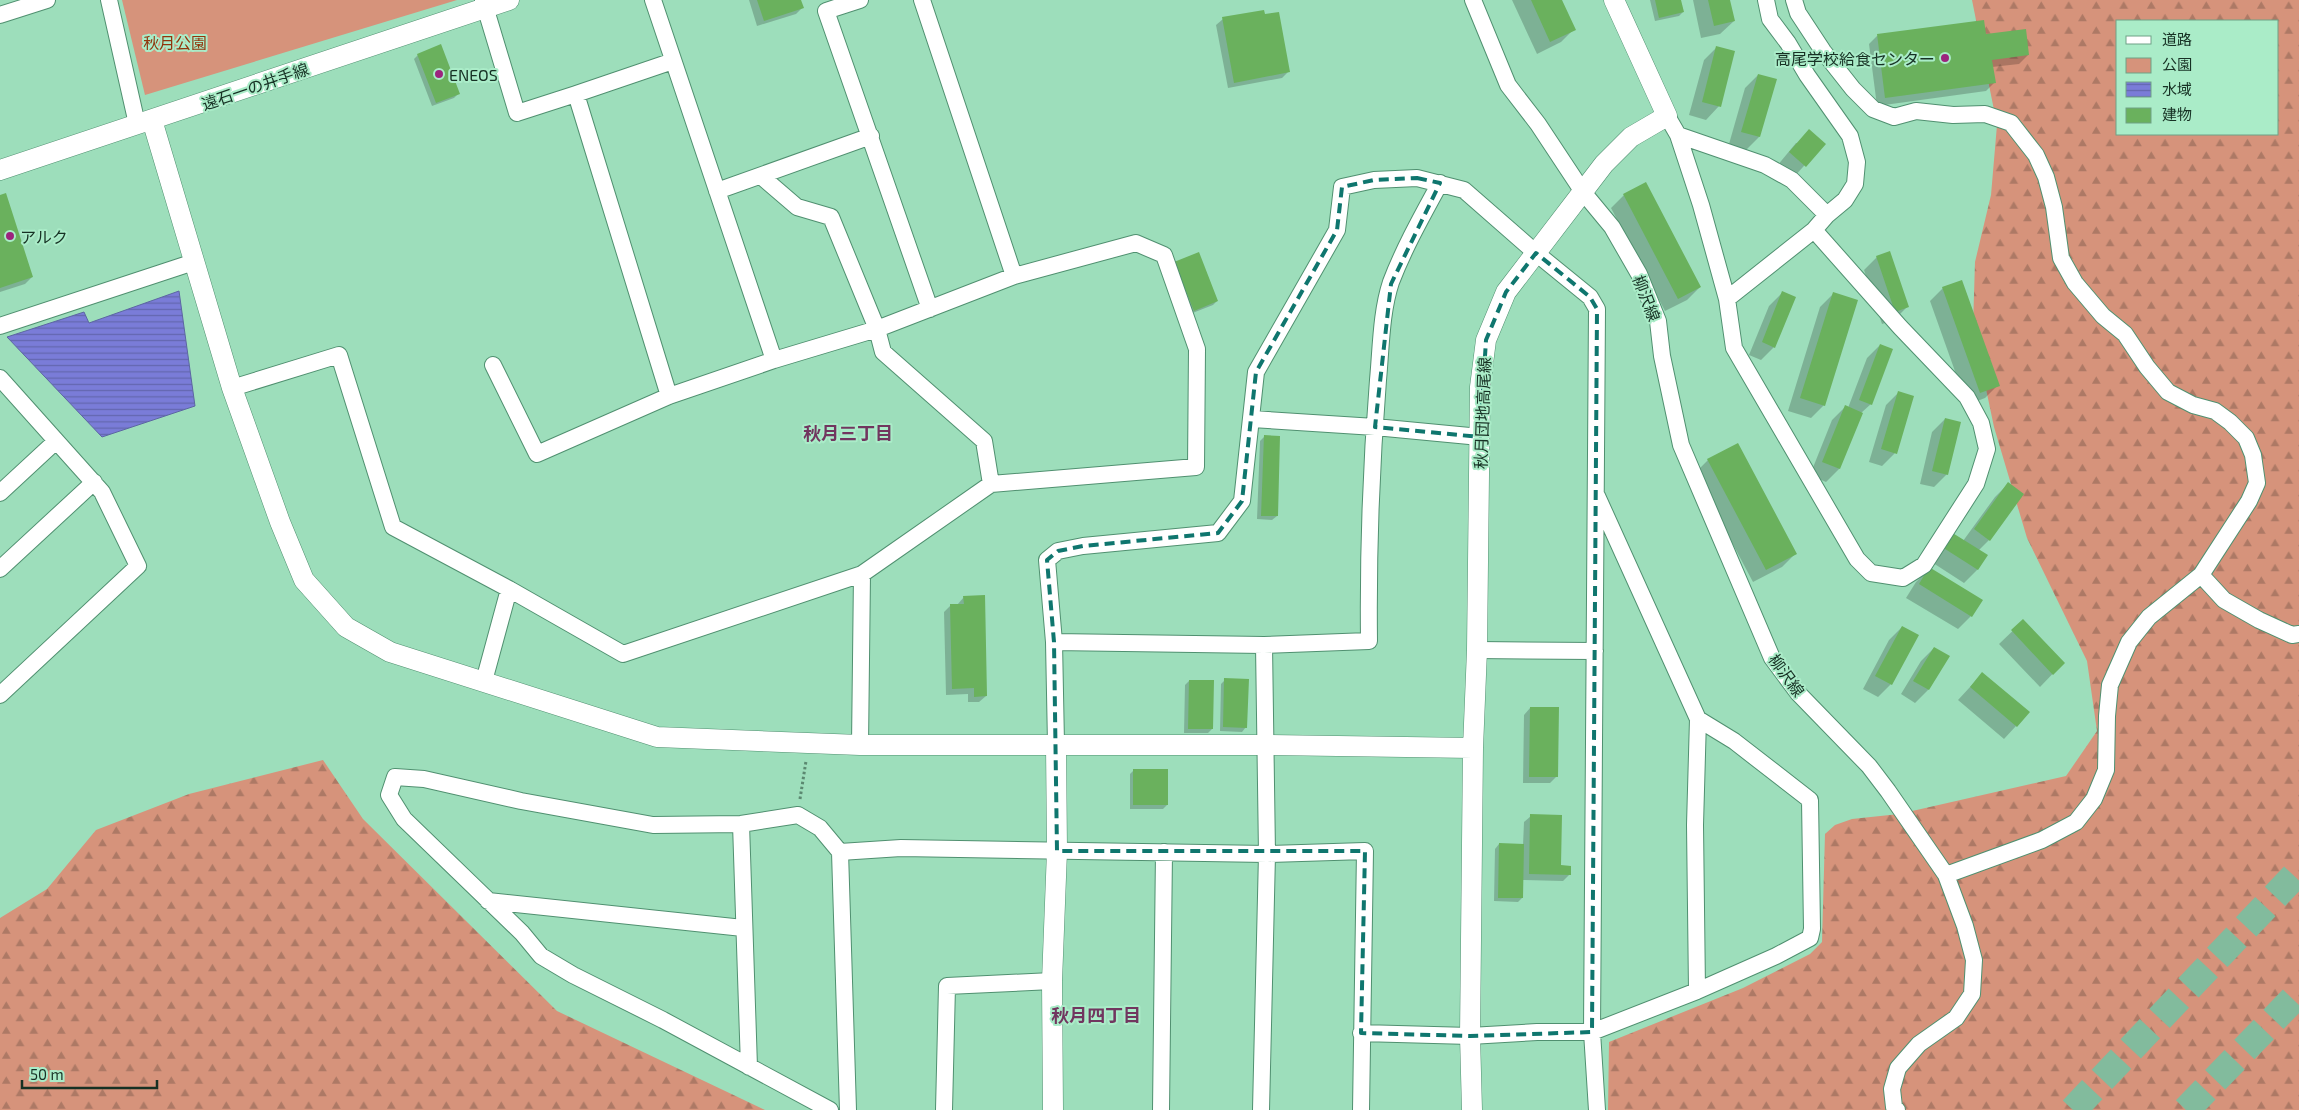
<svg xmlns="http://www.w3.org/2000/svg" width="2299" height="1110" font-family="'Exo 2','Noto Sans JP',sans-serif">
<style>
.forest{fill:url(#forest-firs);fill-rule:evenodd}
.green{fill:#d6937b}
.water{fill:url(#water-rules);stroke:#5c66a2}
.shadow{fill:#0003}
.building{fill:#6ab15d}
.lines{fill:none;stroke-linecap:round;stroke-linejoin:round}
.motorway-tunnel{stroke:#82bb9d;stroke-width:28;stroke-dasharray:28 14;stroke-linecap:butt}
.minor-casing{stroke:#509070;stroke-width:18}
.tertiary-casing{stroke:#509070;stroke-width:21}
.path{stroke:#5b8870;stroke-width:3;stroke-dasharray:2.5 2.5;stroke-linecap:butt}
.minor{stroke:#fff;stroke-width:16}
.tertiary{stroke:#fff;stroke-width:20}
.marked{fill:none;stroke:#0f766e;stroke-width:4;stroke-dasharray:10 6;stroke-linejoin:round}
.poi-dot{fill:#9c247d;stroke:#aaecc8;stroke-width:2}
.labels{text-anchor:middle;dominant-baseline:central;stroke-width:4;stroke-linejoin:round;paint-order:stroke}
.park-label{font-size:16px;fill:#91350c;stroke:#aaecc8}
.poi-label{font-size:16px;fill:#173124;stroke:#aaecc8;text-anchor:start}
.street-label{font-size:16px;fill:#173124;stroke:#aaecc8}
.neighbourhood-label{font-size:18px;font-weight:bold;fill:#71365f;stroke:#aaecc8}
</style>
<defs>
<pattern id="forest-firs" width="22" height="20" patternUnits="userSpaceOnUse" patternTransform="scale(1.25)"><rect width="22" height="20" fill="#d6937b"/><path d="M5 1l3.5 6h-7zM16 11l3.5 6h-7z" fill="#ad7965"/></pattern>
<pattern id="water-rules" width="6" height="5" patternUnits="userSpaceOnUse" patternTransform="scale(1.25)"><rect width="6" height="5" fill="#7a7cd8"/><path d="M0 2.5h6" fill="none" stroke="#6366af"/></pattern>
</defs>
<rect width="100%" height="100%" fill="#9ddebb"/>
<path class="forest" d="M 1972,0 L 2299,0 L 2299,1110 L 1608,1110 L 1609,1042 L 1743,988 L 1810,954 L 1822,942 L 1825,834 L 1835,825 L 1852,819 L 1899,814 L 2066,776 L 2097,731 L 2087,661 L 2027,538 L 1994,427 L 1973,327 L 1975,262 L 1991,195 L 1997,125 ZM 2118,21 L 2278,21 L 2278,134 L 2118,134 Z
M 323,760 L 363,819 L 557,1011 L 765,1110 L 0,1110 L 0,918 L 47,889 L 96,830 L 189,794 Z"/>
<path class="green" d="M 122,0 L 457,0 L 145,95 Z"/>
<path class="water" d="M 179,291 L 195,406 L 102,437 L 7,337 L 84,312 L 89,323 Z"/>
<path class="shadow" d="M 749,0 L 800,0 L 802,8 L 796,14 L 757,26 Z
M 1512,0 L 1561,0 L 1574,29 L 1561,42 L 1537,54 Z
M 1650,0 L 1680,0 L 1683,12 L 1679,16 L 1655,21 Z
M 1693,0 L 1729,0 L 1734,21 L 1720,34 L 1701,38 Z
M 1223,19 L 1288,72 L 1282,78 L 1228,88 L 1216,25 Z
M 1985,35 L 2028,55 L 2019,64 L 1992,67 L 1994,83 L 1986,91 L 1877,106 L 1869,44 L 1877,36 Z
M 1717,47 L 1719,106 L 1706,120 L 1689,115 L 1704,60 Z
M 418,55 L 458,94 L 454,98 L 432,106 L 414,59 Z
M 1758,75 L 1759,137 L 1746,150 L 1729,144 L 1745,88 Z
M 1796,143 L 1824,144 L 1792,179 L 1777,166 Z
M 1645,184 L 1700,287 L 1687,300 L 1665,311 L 1611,208 L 1624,195 Z
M 0,196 L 32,277 L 25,284 L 0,292 Z
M 1877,257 L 1907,307 L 1894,320 L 1882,324 L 1864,270 Z
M 1171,267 L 1217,301 L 1213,305 L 1190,314 Z
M 1943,288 L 1998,385 L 1985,398 L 1967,405 L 1930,301 Z
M 1782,293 L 1774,347 L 1761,360 L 1749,355 L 1769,306 Z
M 1833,294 L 1824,405 L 1811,418 L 1788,411 L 1820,307 Z
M 1880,345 L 1871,404 L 1861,413 L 1839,469 L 1826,482 L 1810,475 L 1832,420 L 1845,407 L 1848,408 L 1867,358 Z
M 1899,392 L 1895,453 L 1882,466 L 1869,462 L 1886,405 Z
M 1945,419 L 1947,474 L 1934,487 L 1920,484 L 1932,432 Z
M 1264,437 L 1277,516 L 1272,520 L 1257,519 L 1260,441 Z
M 1708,460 L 1795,554 L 1782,567 L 1753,582 L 1695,473 Z
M 2008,484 L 2022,494 L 1989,540 L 1979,550 L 1986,555 L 1977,570 L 1964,583 L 1930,561 L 1939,546 L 1963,541 L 1995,497 Z
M 1929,569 L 1971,616 L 1958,629 L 1906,598 L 1916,582 Z
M 964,597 L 986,696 L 979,702 L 968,702 L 968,694 L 946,695 L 944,612 L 951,605 L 957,605 Z
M 2023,621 L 2063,663 L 2040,687 L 1999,644 Z
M 1902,627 L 1891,684 L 1878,697 L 1863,689 L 1889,640 Z
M 1934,648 L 1948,657 L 1928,690 L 1915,703 L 1901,694 L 1921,661 Z
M 1982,674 L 2016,726 L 2004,739 L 1958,700 Z
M 1225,680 L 1246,727 L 1242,732 L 1220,731 L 1221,684 Z
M 1189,681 L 1212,729 L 1208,733 L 1184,733 L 1185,685 Z
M 1530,708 L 1556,777 L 1550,783 L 1523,783 L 1524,715 Z
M 1134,770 L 1167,805 L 1163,809 L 1130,809 L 1130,774 Z
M 1531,816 L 1560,867 L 1570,874 L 1563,881 L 1522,880 L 1522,898 L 1518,902 L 1494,901 L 1495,849 L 1499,844 L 1523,845 L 1524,822 Z"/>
<path class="building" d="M 757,0 L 801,0 L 804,8 L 764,21 Z
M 1531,0 L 1562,0 L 1576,30 L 1550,42 Z
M 1655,0 L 1681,0 L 1684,12 L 1659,18 Z
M 1708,0 L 1730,0 L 1735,21 L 1714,26 Z
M 1264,10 L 1265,14 L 1279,12 L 1290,72 L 1234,83 L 1222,17 Z
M 1984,20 L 1986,34 L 2026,29 L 2029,55 L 1992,60 L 1996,83 L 1885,98 L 1877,34 Z
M 441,44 L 460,94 L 436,103 L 417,54 Z
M 1716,46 L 1735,51 L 1721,107 L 1702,102 Z
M 1758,74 L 1777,79 L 1760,137 L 1741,132 Z
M 1809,129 L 1826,144 L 1806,167 L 1789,152 Z
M 1646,182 L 1701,287 L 1678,299 L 1623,194 Z
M 6,193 L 33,277 L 0,288 L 0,195 Z
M 1890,251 L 1909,307 L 1895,312 L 1876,256 Z
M 1199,252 L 1218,301 L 1194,311 L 1174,262 Z
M 1962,280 L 2000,386 L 1980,393 L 1942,287 Z
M 1782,291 L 1796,297 L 1775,348 L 1762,342 Z
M 1833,292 L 1858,300 L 1825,406 L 1800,398 Z
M 1880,344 L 1893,349 L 1872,405 L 1859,400 Z
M 1898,391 L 1914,396 L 1897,454 L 1881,449 Z
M 1845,405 L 1863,413 L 1840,469 L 1822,462 Z
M 1945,418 L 1961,422 L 1948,475 L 1932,471 Z
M 1264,435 L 1280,436 L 1278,516 L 1261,516 Z
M 1738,443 L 1797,554 L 1766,570 L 1707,459 Z
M 2008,482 L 2024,494 L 1990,541 L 1974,529 Z
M 1951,532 L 1988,555 L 1978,570 L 1942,547 Z
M 1929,567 L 1983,600 L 1972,617 L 1919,584 Z
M 985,595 L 987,696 L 974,697 L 974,688 L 952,689 L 950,604 L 964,604 L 963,596 Z
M 2023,619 L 2065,663 L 2053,675 L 2011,630 Z
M 1902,626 L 1919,635 L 1892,685 L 1875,676 Z
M 1934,647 L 1950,656 L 1929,690 L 1913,681 Z
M 1982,672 L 2030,712 L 2017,727 L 1970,687 Z
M 1224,678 L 1249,679 L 1247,728 L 1223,727 Z
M 1189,680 L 1214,680 L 1213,729 L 1188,729 Z
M 1530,707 L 1559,707 L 1558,777 L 1529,777 Z
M 1133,769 L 1168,769 L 1168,805 L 1133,805 Z
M 1530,814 L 1562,815 L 1561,865 L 1571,866 L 1571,875 L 1529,874 Z
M 1499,843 L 1524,844 L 1523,898 L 1498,898 Z"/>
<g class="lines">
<path class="motorway-tunnel" d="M 2073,1110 L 2299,871
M 2186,1110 L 2299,993"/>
<defs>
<path id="minor" d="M 109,0 L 137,124
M 483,0 L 517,113 L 576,94 L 669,396
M 653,0 L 774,360
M 860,0 L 826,11 L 930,309
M 922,0 L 1014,276
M 1473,0 L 1508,85 L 1538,124 L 1583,192 L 1612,227 L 1639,274 L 1658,321 L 1662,356 L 1681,445 L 1772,658 L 1798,693 L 1869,766 L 1888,791 L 1946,875 L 1965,926 L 1974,960 L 1972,994 L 1956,1018 L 1919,1044 L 1898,1068 L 1892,1089 L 1894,1107 L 1897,1110
M 1794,0 L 1798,13 L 1823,51 L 1853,89 L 1873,109 L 1894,117 L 1916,111 L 1953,115 L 1985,114 L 2011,123 L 2036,155 L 2046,177 L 2054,207 L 2061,258 L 2075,283 L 2103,316 L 2125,334 L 2147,367 L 2168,392 L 2193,405 L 2215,411 L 2230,422 L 2246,438 L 2253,455 L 2257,483 L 2249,501 L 2201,575 L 2149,617 L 2129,642 L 2110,685 L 2107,716 L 2106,770 L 2094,799 L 2076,822 L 2042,840 L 1946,875
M 0,15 L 47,0
M 576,94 L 673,61
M 1667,116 L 1678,135 L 1701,205 L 1727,299 L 1734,348 L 1857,559 L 1871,573 L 1903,578 L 1924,565 L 1976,484 L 1987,449 L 1981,423 L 1967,397 L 1900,327 L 1814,230
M 1678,135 L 1765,165 L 1792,180 L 1827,215
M 761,176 L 797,207 L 831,217 L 877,329 L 883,352 L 984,441 L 991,484
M 717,191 L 871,136
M 1727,299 L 1814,230 L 1827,215 L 1845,200 L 1855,184 L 1857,162 L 1850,136 L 1807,75 L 1788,43 L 1770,19 L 1766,0
M 0,326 L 194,262
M 0,378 L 102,492 L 138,566 L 0,695
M 232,388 L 339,355 L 393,527 L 509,589 L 623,654 L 862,574 L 991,484 L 1196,467 L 1197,349 L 1164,255 L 1136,243 L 1014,276 L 877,329 L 774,360 L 669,396 L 537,454 L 493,365
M 1252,419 L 1375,427 L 1480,437
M 0,493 L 55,442
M 0,569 L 94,482
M 2201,575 L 2224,600 L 2259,620 L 2292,635 L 2299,634
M 1054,642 L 1264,645 L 1369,641 C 1368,554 1371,467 1378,380 C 1381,348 1381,312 1391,282 C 1404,248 1422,216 1440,183
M 1477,650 L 1595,651
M 484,681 L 509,589
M 1056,744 L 1054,642 L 1047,560 L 1058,551 L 1083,546 L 1218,533 L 1242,501 L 1256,372 L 1337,230 L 1342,187 L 1374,180 L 1417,178 L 1464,190 L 1536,253 L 1590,297 L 1597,309 L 1592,1032 L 1597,1110
M 860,745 L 862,574
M 741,824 L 749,1067
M 840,852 L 901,848 L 1267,854 L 1365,851 L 1361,1110
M 488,901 L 743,928
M 1697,991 L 1695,825 L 1698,719
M 1361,1033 L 1470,1036 L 1537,1032 L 1592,1032 L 1697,991 L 1776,956 L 1810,938 L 1812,929 L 1810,800 L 1734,741 L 1698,719 L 1597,496
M 830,1110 L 663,1020 L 573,975 L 541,956 L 522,933 L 404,819 L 389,795 L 395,777 L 424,779 L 521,801 L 653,825 L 741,824 L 798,815 L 820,828 L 840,852 L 848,1110
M 944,1110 L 947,986 L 1052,981
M 1161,1110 L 1164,852
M 1261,1110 L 1267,854 L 1264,645"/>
<path id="tertiary" d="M 152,120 L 232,388 L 280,522 L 304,580 L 346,627 L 390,652 L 657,737 L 860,745 L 1264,745 L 1473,748
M 0,170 L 509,0
M 1053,1110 L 1052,981 L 1057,851 L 1056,744
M 1472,1110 L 1470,1036 L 1473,748 L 1477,650 L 1480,387 L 1486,340 L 1506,292 L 1604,164 L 1631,137 L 1667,116 L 1614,0"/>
</defs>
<use href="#minor" class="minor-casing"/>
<use href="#tertiary" class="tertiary-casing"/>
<path class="path" d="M 800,799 L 806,761"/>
<use href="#minor" class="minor"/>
<use href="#tertiary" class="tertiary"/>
</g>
<path class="marked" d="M 1417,178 L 1440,183 L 1391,284 L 1375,427 L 1480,437 L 1486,340 L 1506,292 L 1536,253 L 1590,297 L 1597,309 L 1592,1032 L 1470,1036 L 1361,1033 L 1365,851 L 1057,851 L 1054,642 L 1047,560 L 1058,551 L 1083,546 L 1218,533 L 1242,501 L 1256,372 L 1337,230 L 1342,187 L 1374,180 Z"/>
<g class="poi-dot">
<circle cx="1945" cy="58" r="5"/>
<circle cx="439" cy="74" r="5"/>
<circle cx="10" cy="236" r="5"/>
</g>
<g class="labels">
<g class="park-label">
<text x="175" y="42">秋月公園</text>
</g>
<g class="poi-label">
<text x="1935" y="58" text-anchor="end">高尾学校給食センター</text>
<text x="449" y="74">ENEOS</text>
<text x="20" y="236">アルク</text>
</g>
<g class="street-label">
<text transform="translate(255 86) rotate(-19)">遠石一の井手線</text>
<text transform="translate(1647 298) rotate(69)">柳沢線</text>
<text transform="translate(1482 413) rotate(-88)">秋月団地高尾線</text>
<text transform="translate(1787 675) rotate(54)">柳沢線</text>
</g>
<g class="neighbourhood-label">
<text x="848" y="433">秋月三丁目</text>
<text x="1096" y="1015">秋月四丁目</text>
</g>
</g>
<rect x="2116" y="20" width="162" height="115" fill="#aaecc8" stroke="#6fa186"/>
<rect x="2126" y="36" width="25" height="8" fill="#ffffff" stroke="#6fa186"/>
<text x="2162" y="45" font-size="15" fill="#173124">道路</text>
<rect x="2126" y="58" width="25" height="15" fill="#d6937b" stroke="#6fa186"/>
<text x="2162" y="70" font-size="15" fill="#173124">公園</text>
<rect x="2126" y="82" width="25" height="15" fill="url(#water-rules)" stroke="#6fa186"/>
<text x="2162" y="95" font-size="15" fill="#173124">水域</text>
<rect x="2126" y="108" width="25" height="15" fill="#6ab15d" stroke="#6fa186"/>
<text x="2162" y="120" font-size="15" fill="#173124">建物</text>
<path d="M22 1080v8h135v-8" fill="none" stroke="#173124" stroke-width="2.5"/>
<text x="30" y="1080" font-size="15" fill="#173124" stroke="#aaecc8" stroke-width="4" paint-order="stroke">50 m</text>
</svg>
